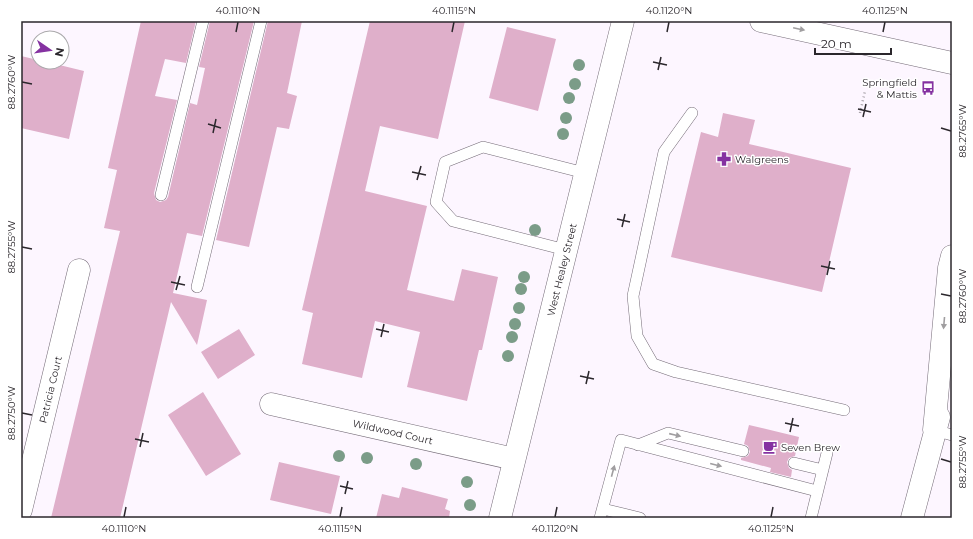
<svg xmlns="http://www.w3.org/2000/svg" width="973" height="539" font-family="Montserrat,sans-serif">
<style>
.building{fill:#dfafca}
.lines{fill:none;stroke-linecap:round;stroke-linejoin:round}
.service-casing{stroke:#746b77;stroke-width:12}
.minor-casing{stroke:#746b77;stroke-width:23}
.secondary-casing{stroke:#746b77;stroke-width:23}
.path{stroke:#a49ea5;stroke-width:2.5;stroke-dasharray:1 3;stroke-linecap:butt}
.service{stroke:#fff;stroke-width:11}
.minor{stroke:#fff;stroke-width:22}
.secondary{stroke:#fff;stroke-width:22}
.tree{fill:#7b9c88}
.oneway{fill:#a09ea0}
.ticks{fill:none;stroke:#2b272c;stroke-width:1.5}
.labels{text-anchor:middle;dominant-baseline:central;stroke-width:3;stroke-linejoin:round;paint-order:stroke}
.poi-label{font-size:10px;fill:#2b272c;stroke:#fff;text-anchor:start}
.street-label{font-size:10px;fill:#2b272c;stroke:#fff}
.neatline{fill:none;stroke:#2b272c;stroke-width:1.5}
.ticks-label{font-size:10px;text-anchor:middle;fill:#2b272c}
</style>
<rect width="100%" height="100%" fill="#fdf6ff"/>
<path class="building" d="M 141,21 L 196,21 L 186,63 L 165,59 L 155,96 L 177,100 L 154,193 L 156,200 L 160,202 L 166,200 L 168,197 L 190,103 L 197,105 L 205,68 L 199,67 L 210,21 L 254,21 L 202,236 L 187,233 L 173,293 L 207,300 L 197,345 L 171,302 L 120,518 L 51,518 L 120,231 L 104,228 L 117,170 L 108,168 Z
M 268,21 L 302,21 L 287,93 L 297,96 L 289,129 L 277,127 L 249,247 L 216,240 Z
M 370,21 L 465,21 L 438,139 L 380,126 L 365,191 L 427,206 L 407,290 L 454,301 L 462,269 L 498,277 L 482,350 L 479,350 L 467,401 L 407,387 L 420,332 L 375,321 L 362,378 L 302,364 L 313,313 L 302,310 Z
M 507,27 L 556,39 L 538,111 L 489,98 Z
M 21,56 L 38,60 L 38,62 L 47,62 L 84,71 L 69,139 L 21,128 Z
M 723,113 L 755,120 L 749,144 L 851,168 L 822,292 L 671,257 L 701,132 L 718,137 Z
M 239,329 L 255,355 L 218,379 L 201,352 Z
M 203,392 L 241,454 L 206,476 L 168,415 Z
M 749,425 L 799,437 L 795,456 L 789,458 L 787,462 L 789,468 L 792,470 L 791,477 L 770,472 L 771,468 L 741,460 L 741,458 L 748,456 L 750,452 L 748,446 L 744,444 Z
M 279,462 L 340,476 L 331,514 L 270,500 Z
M 402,487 L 448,499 L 445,509 L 450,511 L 449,518 L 376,518 L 382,494 L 399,498 Z"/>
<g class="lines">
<defs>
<path id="service" d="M 692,113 L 664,152 L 633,296 L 637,336 L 653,364 L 676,372 L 844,410
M 161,195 L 203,21
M 566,250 L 453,221 L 436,202 L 445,162 L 483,147 L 585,173
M 197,287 L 261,21
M 934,430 L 952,435
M 638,445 L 668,433 L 743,451
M 794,463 L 823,470
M 603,509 L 640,518
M 600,518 L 621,440 L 817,491
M 811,518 L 827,453"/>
<g id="minor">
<path id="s1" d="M 271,404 L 514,459"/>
<path id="s2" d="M 21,510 L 79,270"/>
<path id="s3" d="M 500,518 L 623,21"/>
</g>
<path id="secondary" d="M 761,21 L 952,63
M 934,430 L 949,268 L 952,256
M 912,518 L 939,417"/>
</defs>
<use href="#service" class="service-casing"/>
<use href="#minor" class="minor-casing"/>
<use href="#secondary" class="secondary-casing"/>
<path class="path" d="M 860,113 L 865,91"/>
<use href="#service" class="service"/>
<use href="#minor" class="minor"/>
<use href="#secondary" class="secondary"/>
</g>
<g class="tree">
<circle cx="579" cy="65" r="6"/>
<circle cx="575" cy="84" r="6"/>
<circle cx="569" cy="98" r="6"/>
<circle cx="566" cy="118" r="6"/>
<circle cx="563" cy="134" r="6"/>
<circle cx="535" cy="230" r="6"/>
<circle cx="524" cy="277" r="6"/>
<circle cx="521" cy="289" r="6"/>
<circle cx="519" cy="308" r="6"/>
<circle cx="515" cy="324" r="6"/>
<circle cx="512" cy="337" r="6"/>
<circle cx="508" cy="356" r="6"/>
<circle cx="339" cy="456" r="6"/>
<circle cx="367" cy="458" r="6"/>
<circle cx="416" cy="464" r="6"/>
<circle cx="467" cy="482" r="6"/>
<circle cx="470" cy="505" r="6"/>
</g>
<defs><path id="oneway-solid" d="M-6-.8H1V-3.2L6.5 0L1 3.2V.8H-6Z"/></defs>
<g class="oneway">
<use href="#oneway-solid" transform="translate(799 29) rotate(12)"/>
<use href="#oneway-solid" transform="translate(944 323) rotate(95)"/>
<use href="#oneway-solid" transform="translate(675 435) rotate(13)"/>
<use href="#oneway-solid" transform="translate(716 465) rotate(14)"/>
<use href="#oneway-solid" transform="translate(613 471) rotate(-75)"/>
</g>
<path class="ticks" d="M 236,32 L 238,22M 452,32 L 454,22M 667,32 L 669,22M 883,32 L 885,22M 653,62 L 667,65M 658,70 L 661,57M 22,82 L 32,84M 858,109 L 871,112M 863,117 L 866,104M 208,124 L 221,128M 941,128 L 951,131M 213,133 L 216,119M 412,172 L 426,175M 417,180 L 421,166M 617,219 L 630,222M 622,227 L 625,214M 22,247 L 32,249M 821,266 L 835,269M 827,275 L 830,261M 171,282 L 185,285M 176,290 L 180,276M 941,294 L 951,296M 376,329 L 389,332M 381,337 L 384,324M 580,376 L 594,379M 586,384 L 589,371M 22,413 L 32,415M 785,423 L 799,426M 790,432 L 793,418M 135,439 L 149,442M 140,447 L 143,433M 941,459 L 951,462M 340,486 L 353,489M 345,494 L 348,481M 124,517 L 126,507M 340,517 L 342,507M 555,517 L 557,507M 771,517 L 773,507"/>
<defs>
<symbol id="bus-bare" viewBox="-9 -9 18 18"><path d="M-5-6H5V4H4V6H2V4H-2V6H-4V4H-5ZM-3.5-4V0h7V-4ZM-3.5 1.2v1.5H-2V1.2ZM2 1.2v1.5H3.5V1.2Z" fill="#8532a1" stroke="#fff" stroke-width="2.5" paint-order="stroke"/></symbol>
<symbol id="pharmacy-bare" viewBox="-9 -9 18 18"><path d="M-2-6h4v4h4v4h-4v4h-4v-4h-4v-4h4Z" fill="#8532a1" stroke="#fff" stroke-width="2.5" paint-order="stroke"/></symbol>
<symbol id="cafe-bare" viewBox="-9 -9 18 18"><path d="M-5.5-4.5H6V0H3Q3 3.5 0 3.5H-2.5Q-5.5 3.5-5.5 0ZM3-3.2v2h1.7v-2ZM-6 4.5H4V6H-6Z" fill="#8532a1" stroke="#fff" stroke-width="2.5" paint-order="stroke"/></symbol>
</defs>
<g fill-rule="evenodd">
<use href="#bus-bare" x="918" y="78" width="20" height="20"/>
<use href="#pharmacy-bare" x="714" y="149" width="20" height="20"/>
<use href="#cafe-bare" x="760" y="437" width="20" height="20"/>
</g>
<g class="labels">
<g class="poi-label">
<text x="917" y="82" text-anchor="end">Springfield<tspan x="917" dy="12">&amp; Mattis</tspan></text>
<text x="735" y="159">Walgreens</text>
<text x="781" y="447">Seven Brew</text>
</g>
<g class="street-label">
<text stroke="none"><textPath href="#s3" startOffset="256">West Healey Street</textPath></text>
<text stroke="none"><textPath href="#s2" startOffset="124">Patricia Court</textPath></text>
<text stroke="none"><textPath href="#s1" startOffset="125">Wildwood Court</textPath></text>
</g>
</g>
<rect width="973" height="539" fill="none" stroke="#ffffff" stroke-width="44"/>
<g transform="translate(50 50) rotate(103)"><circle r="19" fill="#ffffff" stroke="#aaa9ab"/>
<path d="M0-3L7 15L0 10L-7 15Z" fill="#8532a1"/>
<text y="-6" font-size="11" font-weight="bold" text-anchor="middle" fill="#2b272c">N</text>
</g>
<path d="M815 48v6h76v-6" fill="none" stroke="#2b272c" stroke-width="2"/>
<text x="821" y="48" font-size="12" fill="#2b272c" stroke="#ffffff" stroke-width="3" paint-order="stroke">20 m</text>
<rect x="22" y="22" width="929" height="495" class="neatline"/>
<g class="ticks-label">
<text x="238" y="14">40.1110°N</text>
<text x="454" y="14">40.1115°N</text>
<text x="669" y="14">40.1120°N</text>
<text x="885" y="14">40.1125°N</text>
<text transform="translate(11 82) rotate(-90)" y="4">88.2760°W</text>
<text transform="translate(962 131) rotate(-90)" y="4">88.2765°W</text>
<text transform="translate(11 247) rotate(-90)" y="4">88.2755°W</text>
<text transform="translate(962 296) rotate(-90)" y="4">88.2760°W</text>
<text transform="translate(11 413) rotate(-90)" y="4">88.2750°W</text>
<text transform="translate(962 462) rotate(-90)" y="4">88.2755°W</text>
<text x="124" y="532">40.1110°N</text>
<text x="340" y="532">40.1115°N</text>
<text x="555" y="532">40.1120°N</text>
<text x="771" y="532">40.1125°N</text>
</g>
</svg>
